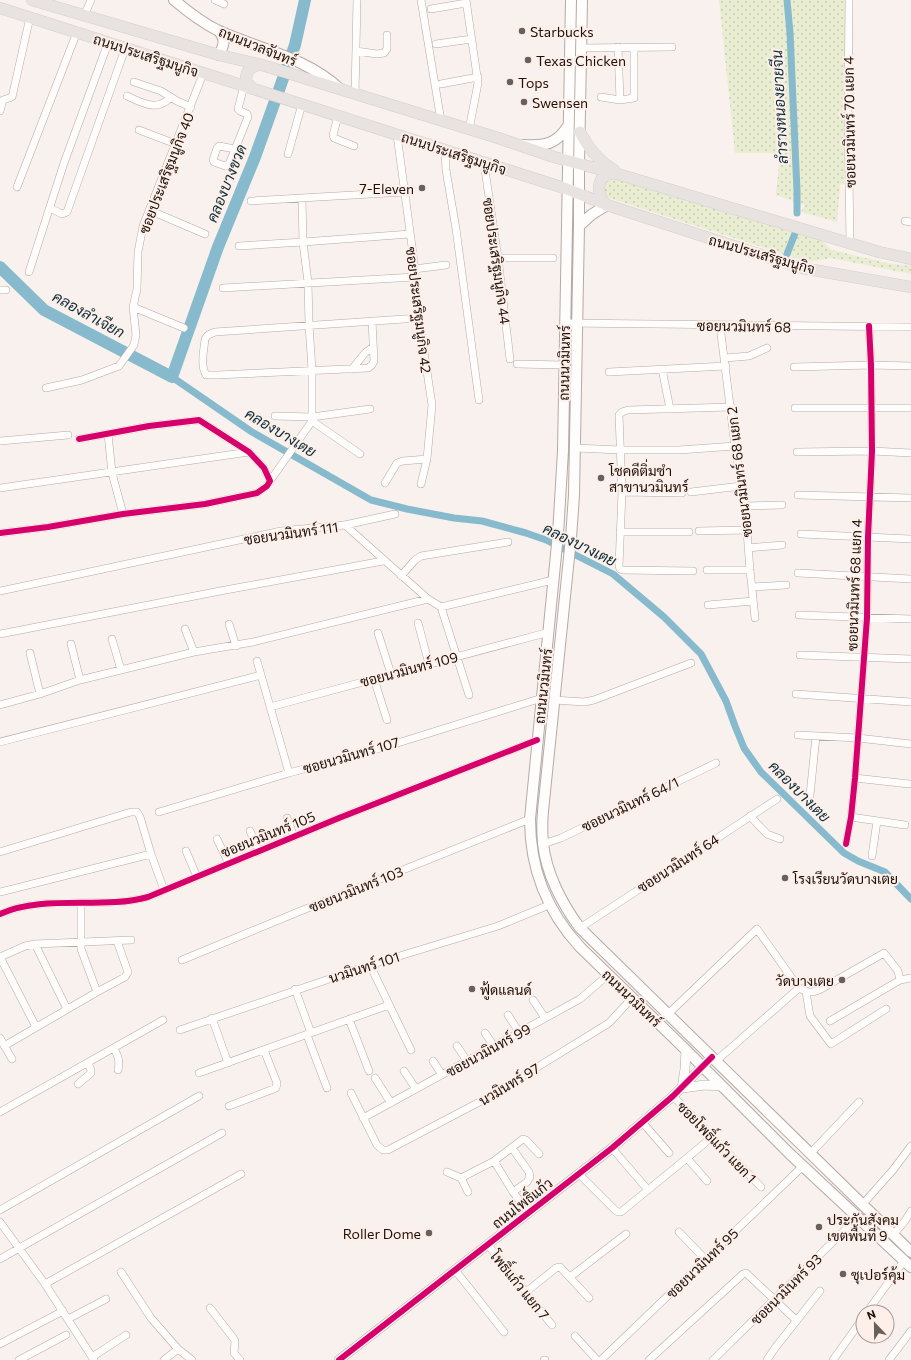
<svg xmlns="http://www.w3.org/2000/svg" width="911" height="1360" font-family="Commissioner,Sarabun,sans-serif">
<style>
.grass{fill:url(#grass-dots)}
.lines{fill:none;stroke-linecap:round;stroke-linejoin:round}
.canal{stroke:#88bacd;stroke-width:7}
.river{stroke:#88bacd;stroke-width:12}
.minor-casing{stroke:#b4aaa6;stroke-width:8}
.tertiary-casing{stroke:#b4aaa6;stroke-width:10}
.secondary-casing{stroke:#b4aaa6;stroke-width:12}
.primary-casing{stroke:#d4cfcd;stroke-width:12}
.minor{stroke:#fefdfc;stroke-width:7}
.tertiary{stroke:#fefdfc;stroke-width:9}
.secondary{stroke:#fefdfc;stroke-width:10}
.primary{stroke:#e8e3e0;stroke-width:11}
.cycleway-casing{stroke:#feefe9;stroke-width:8}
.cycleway{stroke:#d6006c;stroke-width:6}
.poi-dot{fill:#695f5b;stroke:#feefe9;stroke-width:1.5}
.labels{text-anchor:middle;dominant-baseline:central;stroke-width:4;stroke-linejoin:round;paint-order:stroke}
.poi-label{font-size:14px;fill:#1c110c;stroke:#feefe9;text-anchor:start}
.street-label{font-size:14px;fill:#1c110c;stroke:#feefe9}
.water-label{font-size:15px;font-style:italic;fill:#0a2e3b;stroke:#feefe9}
</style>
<defs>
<pattern id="grass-dots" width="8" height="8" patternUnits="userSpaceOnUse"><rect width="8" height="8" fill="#e9edd1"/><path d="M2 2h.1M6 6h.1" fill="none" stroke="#c7cab2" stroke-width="1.8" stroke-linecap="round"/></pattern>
</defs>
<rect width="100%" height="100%" fill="#f9f1ee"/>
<path class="grass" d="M 719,0 L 845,0 L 845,184 L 840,185 L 837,222 L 801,212 L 805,205 L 776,195 L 780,153 L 735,153 Z
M 613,176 L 816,235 L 832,250 L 887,263 L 911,266 L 911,274 L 831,258 L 808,262 L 606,197 L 603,186 L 604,182 Z"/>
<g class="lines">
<path class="canal" d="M 787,0 L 790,33 L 797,191 L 797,213
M 787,254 L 796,231
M 172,377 L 252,432 L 371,500 L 407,509 L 454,518 L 482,521 L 526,533 L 546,540 L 613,574 L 664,617 L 701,654 L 726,701 L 735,726 L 744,748 L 761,772 L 844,853 L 858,861 L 885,872 L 911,899"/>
<path class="river" d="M 0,267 L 44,310 L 172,377 L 218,247 L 255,157 L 295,45 L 305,0"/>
<defs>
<path id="minor" d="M 215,0 L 224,4
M 421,0 L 441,121
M 466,0 L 478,83 L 469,130
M 849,0 L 848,108 L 850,244
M 431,9 L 466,3
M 84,16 L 91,0
M 436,44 L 472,39
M 618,47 L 620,100
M 582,48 L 672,47
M 356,51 L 377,54 L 384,53 L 387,49 L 387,35
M 134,82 L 161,91 L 177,101 L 191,107
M 441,84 L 478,77
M 355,95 L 357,0
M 127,96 C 143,103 157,112 171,97
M 601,97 L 620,100 L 634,98 L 634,47
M 0,111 L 3,100 L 12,97 L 13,93 L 30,17
M 338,116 L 333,135 L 334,138 L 354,146
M 139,130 L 176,144
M 397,135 L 413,254 L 419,318 L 432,405 L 427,459 L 421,484
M 235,149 L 219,146 L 217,148 L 213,160 L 214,162 L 225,166 L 229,164 L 248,117 L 247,114 L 240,111 L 238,109 L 244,86
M 445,150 L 446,170 L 456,229 L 479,400
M 288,154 L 302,104
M 484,163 L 498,258 L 510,359
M 17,187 L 77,32
M 251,201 L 405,192
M 50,208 L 62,214 L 67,212 L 125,49
M 149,210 L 205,234
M 905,221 L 911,222
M 239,246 L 303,242 L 410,234
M 498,258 L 553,258
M 414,269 L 446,265
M 29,272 L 64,163 L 108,43
M 223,288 L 415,277
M 0,290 L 6,290
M 133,307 L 184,328
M 372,321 L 374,361 L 372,365 L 368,368 L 217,375 L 206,375 C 200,365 204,350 205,339 L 208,335 L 215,332 L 419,318
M 565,323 L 911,327
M 720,326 L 735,446 L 745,506 L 750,570 L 755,618
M 725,358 L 749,356 L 767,348
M 517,364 L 564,365
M 794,367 L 871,365 L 911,366
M 352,369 L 365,353 L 373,347
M 662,369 L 670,409
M 609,372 L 726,366
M 46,388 L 82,380 L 119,366 L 134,345 L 136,335 L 133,307 L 137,289 L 138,252 L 143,226 L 203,74
M 795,408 L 911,408
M 275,416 L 312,417 L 370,409
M 312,421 L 360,454
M 108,434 L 112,473 L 123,514
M 0,441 L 68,435
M 576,448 L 620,450 L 679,450 L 735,446
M 797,452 L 872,451 L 911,453
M 270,481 L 312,421 L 312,370 L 309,325 L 308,282 L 303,242 L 302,199
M 385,483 L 397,463 L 403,461 L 427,459
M 0,488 L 249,452
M 622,492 L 682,493
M 691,492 L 741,486
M 798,495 L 911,498
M 745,506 L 782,505
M 345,525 L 428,599 L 441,607 L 553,580
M 699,531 L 746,530
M 620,532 L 689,532
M 0,533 L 48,527 L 123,514 L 205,504 L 257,493 L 267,486 L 270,481 L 264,468 L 249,452 L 199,420 L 149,426 L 79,439
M 801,534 L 911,539
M 748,548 L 782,545
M 707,570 L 750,570
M 693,571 L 623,570 L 620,569 L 619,566 L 622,492 L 619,415 L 622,412 L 628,410 L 731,407
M 798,573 L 911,579
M 401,576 L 415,560 L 421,556 L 508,542
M 752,587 L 786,585
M 0,591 L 281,531 L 345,525 L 395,514
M 708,605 L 753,601
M 441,607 L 469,695
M 799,615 L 911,619
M 418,623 L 429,664
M 229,624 L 236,646
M 185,629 L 194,652
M 378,633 L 391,674
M 0,634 L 220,591 L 383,561
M 112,639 L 121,670
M 71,644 L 80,680
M 30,653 L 40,694
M 800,655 L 911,659
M 257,661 L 289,773
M 374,679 L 387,720
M 796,694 L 911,702
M 554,700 L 584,702 L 594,700 L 691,663
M 0,705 L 40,694 L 80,680 L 194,652 L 253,642 L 428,599
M 270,707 L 549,632
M 798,735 L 858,738 L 911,744
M 0,742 L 261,675
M 855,778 L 909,784
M 809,805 L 816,736
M 159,812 L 289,773 L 388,746 L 542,698
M 750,816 L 767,834 L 780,839
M 851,817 L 905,825
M 287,818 L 294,837
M 250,831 L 259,851
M 217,839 L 229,864
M 543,844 L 561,838 L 716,763
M 846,844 L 851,817 L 855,778 L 867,618 L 868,537 L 872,451 L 871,365 L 869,326
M 186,851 L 197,877
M 0,852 L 131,812 L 137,812 L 140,817 L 151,854 L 164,890
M 872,856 L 877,821
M 0,892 L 151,854
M 81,903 L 81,949 L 97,992
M 0,914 C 44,894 102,910 148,897 L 339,818 L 537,740
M 580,928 L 777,799
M 35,944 L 67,1009
M 0,957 L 25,946 L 35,944 L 131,940
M 0,957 L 36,1027
M 182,960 L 298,912 L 530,819
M 370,965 L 411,1050
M 900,980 L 911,978
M 295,989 L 311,1033
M 806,992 L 810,1016 L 831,1044 L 886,1009
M 533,1000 L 545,1018
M 668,1014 L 757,929 L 799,988 C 808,993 812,993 821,989 L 884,953 L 898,971 L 900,980 L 830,1021
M 508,1015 L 519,1032
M 212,1018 L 228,1063
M 349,1019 L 369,1071
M 180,1030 L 370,965 L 498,926 L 549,905
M 485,1033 L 494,1046
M 307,1035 L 327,1088
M 0,1038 L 12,1059
M 4,1046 L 97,992 L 125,977 L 128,972 L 117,941
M 457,1046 L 467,1061
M 114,1048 C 118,1056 120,1061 118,1070
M 433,1061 L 442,1075
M 716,1061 L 799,988
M 404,1071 L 416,1089
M 199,1073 L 389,1005
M 375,1078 L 391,1103
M 78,1084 L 91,1073 L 91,1070 L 88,1063
M 351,1093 L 377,1145 L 383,1150 L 388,1150 L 487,1098 L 609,1023 L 632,998
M 673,1096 L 761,1187
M 229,1106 L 276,1088 L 277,1083 L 264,1050
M 0,1112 L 163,1020
M 363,1118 L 580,999 L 608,975
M 642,1122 L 669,1153
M 512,1148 L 529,1172 L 530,1177 L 527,1182 L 513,1192
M 612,1148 L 648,1190
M 810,1154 L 859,1102
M 687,1158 L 707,1181
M 447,1172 L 461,1178
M 579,1174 L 615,1210 L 618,1212 L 621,1212 L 687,1158 L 712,1137
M 468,1192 L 461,1178 L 494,1161
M 862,1205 L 893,1170 L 911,1146
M 0,1210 L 199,1096
M 529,1213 L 513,1192 L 494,1161 L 523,1139 L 526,1140 L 539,1154
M 0,1222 L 45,1284 L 94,1360
M 679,1232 L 706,1260
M 893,1235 L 905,1221 L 911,1211
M 488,1245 L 552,1325
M 0,1259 L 222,1133
M 455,1270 L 504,1332
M 121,1272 L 151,1318 L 178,1349 L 192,1360
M 570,1277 L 626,1234
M 45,1284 L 241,1174
M 526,1292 L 556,1268 L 560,1267 L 589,1298
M 210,1308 L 234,1339 L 235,1341 L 234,1353 L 240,1360
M 867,1312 L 904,1261
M 68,1319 L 106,1299
M 575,1336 L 597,1360
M 0,1344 L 63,1311
M 92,1357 L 126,1335
M 19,1360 L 66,1335
M 164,1360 L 178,1349
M 544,1360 L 545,1360
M 601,1360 L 803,1166
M 649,1360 L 743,1274 L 746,1273 L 796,1320
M 713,1360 L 858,1217
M 767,1360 L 775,1348 L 820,1291
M 833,1360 L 863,1318
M 889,1360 L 911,1331"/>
<path id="tertiary" d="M 682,1088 L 705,1085 L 722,1086
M 682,1088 L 685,1069 L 686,1050
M 339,1360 L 612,1148 L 673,1096 L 712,1057"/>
<path id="secondary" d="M 174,0 C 187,11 201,22 217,30 C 258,49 306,57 340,89
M 571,0 L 563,451 L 558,534 L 530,819 C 530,869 546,910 580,947 L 686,1050 L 790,1154 L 911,1267
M 582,0 L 579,164 L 579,226 L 574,495 L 571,538 L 543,811 C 542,822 542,832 543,843 C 546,873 562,904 580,928 L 911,1252
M 219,55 C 224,45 226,40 219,31
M 524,145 C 544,146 556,145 568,126
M 579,226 L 591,215 L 607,205"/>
<path id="primary" d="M 32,0 L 219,55 L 262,65 L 498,138 L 554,157 L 621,175 L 879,252 L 911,259
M 0,8 L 567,189 L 607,205 L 802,268 L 911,287
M 253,89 L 247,83 C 244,73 250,65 261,65
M 580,132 C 589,149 598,160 614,170
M 606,205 C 595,193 596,172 616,174"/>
</defs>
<use href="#minor" class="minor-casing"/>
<use href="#tertiary" class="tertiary-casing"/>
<use href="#secondary" class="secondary-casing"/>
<use href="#primary" class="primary-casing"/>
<use href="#minor" class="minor"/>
<use href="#tertiary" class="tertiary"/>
<use href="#secondary" class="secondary"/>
<use href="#primary" class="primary"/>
<defs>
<path id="cycleway" d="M 0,533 L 48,527 L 123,514 L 205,504 L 257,493 L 267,486 L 270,481 L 264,468 L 249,452 L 199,420 L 149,426 L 79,439
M 846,844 L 851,817 L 855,778 L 867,618 L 868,537 L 872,451 L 871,365 L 869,326
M 0,914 C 44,894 102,910 148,897 L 339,818 L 537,740
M 339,1360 L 612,1148 L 673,1096 L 712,1057"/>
</defs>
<use href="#cycleway" class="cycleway-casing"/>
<use href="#cycleway" class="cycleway"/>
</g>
<g class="poi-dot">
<circle cx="522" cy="31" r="4"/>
<circle cx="528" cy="60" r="4"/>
<circle cx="510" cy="82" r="4"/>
<circle cx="524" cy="102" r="4"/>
<circle cx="422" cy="188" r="4"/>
<circle cx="601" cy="478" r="4"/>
<circle cx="785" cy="878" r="4"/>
<circle cx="842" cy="980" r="4"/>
<circle cx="472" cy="989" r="4"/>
<circle cx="819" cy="1227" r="4"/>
<circle cx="429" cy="1233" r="4"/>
<circle cx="843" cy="1274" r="4"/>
</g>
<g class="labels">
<g class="poi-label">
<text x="530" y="31">Starbucks</text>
<text x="536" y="60">Texas Chicken</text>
<text x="518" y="82">Tops</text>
<text x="532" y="102">Swensen</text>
<text x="414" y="188" text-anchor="end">7-Eleven</text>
<text x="609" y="470">โชคดีติ่มซำ<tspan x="609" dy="16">สาขานวมินทร์</tspan></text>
<text x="793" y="878">โรงเรียนวัดบางเตย</text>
<text x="834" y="980" text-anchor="end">วัดบางเตย</text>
<text x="480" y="989">ฟู้ดแลนด์</text>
<text x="827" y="1219">ประกันสังคม<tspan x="827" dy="16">เขตพื้นที่ 9</tspan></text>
<text x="421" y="1233" text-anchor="end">Roller Dome</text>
<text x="851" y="1274">ซุเปอร์คุ้ม</text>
</g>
<g class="street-label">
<text transform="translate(258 46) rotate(22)">ถนนนวลจันทร์</text>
<text transform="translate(146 55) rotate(18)">ถนนประเสริฐมนูกิจ</text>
<text transform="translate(849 122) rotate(-91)">ซอยนวมินทร์ 70 แยก 4</text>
<text transform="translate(454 153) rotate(18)">ถนนประเสริฐมนูกิจ</text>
<text transform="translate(166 173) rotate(-69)">ซอยประเสริฐมนูกิจ 40</text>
<text transform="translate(762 254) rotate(16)">ถนนประเสริฐมนูกิจ</text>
<text transform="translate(497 261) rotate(82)">ซอยประเสริฐมนูกิจ 44</text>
<text transform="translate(419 310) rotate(83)">ซอยประเสริฐมนูกิจ 42</text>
<text transform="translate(744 326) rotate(1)">ซอยนวมินทร์ 68</text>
<text transform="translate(564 363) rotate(-89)">ถนนนวมินทร์</text>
<text transform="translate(739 472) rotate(-97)">ซอยนวมินทร์ 68 แยก 2</text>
<text transform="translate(291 533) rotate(-8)">ซอยนวมินทร์ 111</text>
<text transform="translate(854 585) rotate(-88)">ซอยนวมินทร์ 68 แยก 4</text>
<text transform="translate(409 669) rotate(-15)">ซอยนวมินทร์ 109</text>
<text transform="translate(543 686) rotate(-84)">ถนนนวมินทร์</text>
<text transform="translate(351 755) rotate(-16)">ซอยนวมินทร์ 107</text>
<text transform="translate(630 804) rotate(-26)">ซอยนวมินทร์ 64/1</text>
<text transform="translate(268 834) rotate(-22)">ซอยนวมินทร์ 105</text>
<text transform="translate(678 863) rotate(-33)">ซอยนวมินทร์ 64</text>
<text transform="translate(356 889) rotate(-22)">ซอยนวมินทร์ 103</text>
<text transform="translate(364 967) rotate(-18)">นวมินทร์ 101</text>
<text transform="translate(632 998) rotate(44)">ถนนนวมินทร์</text>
<text transform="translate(488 1050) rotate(-29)">ซอยนวมินทร์ 99</text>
<text transform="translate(509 1084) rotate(-31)">นวมินทร์ 97</text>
<text transform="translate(717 1142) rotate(46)">ซอยโพธิ์แก้ว แยก 1</text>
<text transform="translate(522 1203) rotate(-38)">ถนนโพธิ์แก้ว</text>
<text transform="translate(702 1263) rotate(-44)">ซอยนวมินทร์ 95</text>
<text transform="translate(520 1285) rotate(51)">โพธิ์เเก้ว แยก 7</text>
<text transform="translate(786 1289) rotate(-45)">ซอยนวมินทร์ 93</text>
</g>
<g class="water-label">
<text transform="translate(779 107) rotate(-93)">ลำรางหนองยายจีน</text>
<text transform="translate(226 183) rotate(-68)">คลองบางขวด</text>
<text transform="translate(89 314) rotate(29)">คลองลำเจียก</text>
<text transform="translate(281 432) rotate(31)">คลองบางเตย</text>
<text transform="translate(580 544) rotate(26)">คลองบางเตย</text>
<text transform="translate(800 791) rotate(45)">คลองบางเตย</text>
</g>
</g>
<g transform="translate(875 1324) rotate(338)"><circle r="19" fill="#feefe9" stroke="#a49691"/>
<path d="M0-3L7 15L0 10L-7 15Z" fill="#695f5b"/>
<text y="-6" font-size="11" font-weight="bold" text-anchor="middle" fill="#1c110c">N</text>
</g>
</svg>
